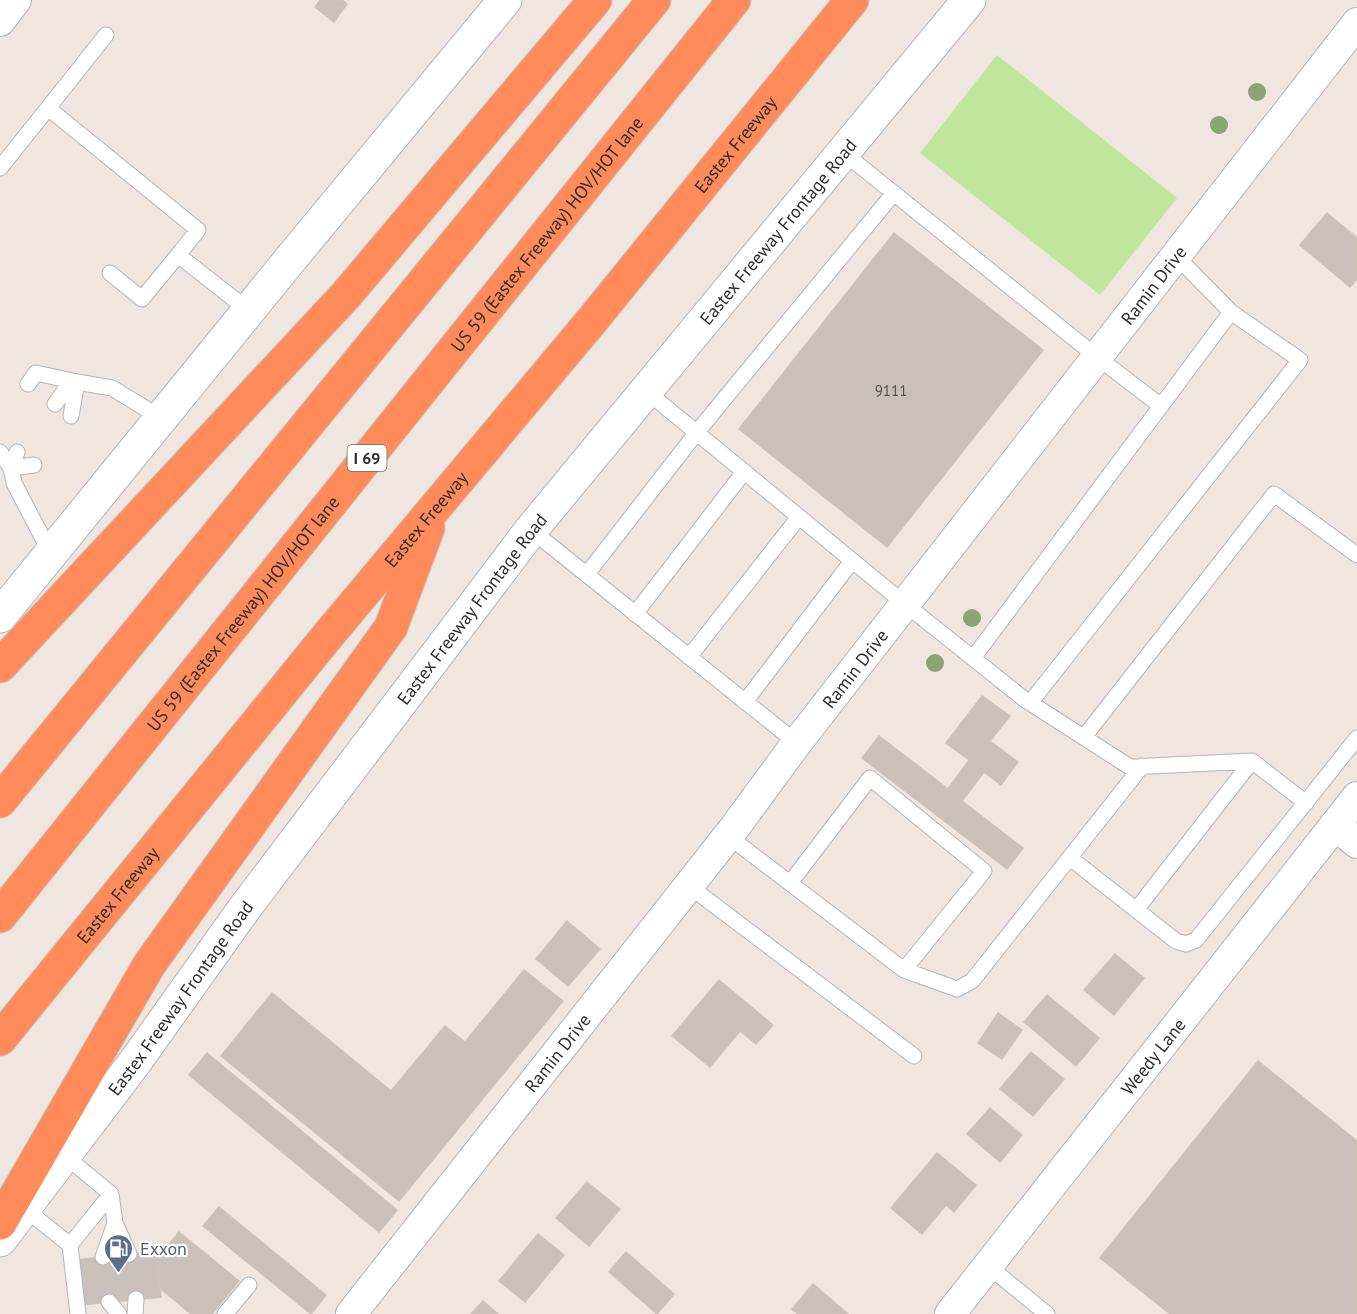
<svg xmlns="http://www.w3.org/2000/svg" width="1357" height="1314" font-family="'PT Sans',sans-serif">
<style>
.green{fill:#bfe69c}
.building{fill:#c8c1bb;stroke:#cbc2b9;stroke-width:1.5}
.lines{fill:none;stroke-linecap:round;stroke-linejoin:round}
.service-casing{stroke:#b0b4bd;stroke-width:17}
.minor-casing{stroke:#b0b4bd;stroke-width:32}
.secondary-casing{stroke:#b0b4bd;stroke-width:35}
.motorway-casing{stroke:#c8c8c8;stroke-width:35}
.service{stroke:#fff;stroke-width:15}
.minor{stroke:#fff;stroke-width:30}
.secondary{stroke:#fff;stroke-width:33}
.motorway{stroke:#ff8a5a;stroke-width:33}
.tree{fill:#8aa473}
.labels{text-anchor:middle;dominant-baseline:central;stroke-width:4.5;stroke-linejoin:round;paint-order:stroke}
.number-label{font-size:15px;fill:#545250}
.shield{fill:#fff;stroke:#6c6c6c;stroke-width:1.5}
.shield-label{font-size:16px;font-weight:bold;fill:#2d2d2d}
.street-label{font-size:18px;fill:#2d2d2d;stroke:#fff}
.service-label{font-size:18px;fill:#4e5e75;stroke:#fff;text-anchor:start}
</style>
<rect width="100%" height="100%" fill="#efe6e0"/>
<path class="green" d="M 997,55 L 1177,198 L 1100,295 L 920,153 Z"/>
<path class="building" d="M 320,0 L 342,0 L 347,4 L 334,22 L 315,7 Z
M 1327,213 L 1357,238 L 1357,279 L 1350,287 L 1300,245 Z
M 894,233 L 1043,350 L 887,547 L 739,429 Z
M 982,696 L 1010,716 L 990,741 L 1018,762 L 1001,785 L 984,772 L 962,801 L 1023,848 L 1007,869 L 862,758 L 879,736 L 948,789 L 969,760 L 946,743 Z
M 567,921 L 600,949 L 568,986 L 536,959 Z
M 1115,954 L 1144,978 L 1114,1015 L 1084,990 Z
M 524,970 L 563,1001 L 399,1201 L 221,1056 L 272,993 L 391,1091 L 445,1026 L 465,1042 Z
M 719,980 L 773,1025 L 756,1044 L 740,1031 L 710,1067 L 672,1036 Z
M 1047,995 L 1099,1038 L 1076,1066 L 1024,1022 Z
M 998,1013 L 1022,1030 L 1002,1059 L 978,1043 Z
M 1031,1052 L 1064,1079 L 1033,1116 L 1000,1089 Z
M 207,1053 L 397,1210 L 379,1232 L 189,1075 Z
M 1258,1061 L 1357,1141 L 1357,1314 L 1170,1314 L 1100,1258 Z
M 990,1108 L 1022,1135 L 1000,1162 L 967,1134 Z
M 937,1153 L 976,1185 L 954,1212 L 946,1205 L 922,1234 L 891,1208 Z
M 587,1182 L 620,1209 L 589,1246 L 556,1218 Z
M 219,1207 L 326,1295 L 311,1314 L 203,1226 Z
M 179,1232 L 239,1281 L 212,1314 L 191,1314 L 160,1288 L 157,1259 Z
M 538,1234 L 564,1255 L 525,1302 L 499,1281 Z
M 156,1251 L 161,1297 L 82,1305 L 77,1260 Z
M 626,1252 L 674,1294 L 657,1314 L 609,1272 Z
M 813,1284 L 848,1314 L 798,1314 L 792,1309 Z
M 483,1301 L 498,1314 L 471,1314 Z"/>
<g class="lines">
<defs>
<path id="service" d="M 48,108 L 106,35
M 844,153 L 1097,357 L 1161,406 L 973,658
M 0,168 L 48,108 L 198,230 L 178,255 L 248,310
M 110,273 L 142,299 L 178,255
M 28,384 L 36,373 L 77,382 L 71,416
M 646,391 L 905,604 L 1024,699 L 1130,767 L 1252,761 L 1306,803
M 55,404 L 66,389 L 77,382 L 112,388 L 161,418
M 1161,406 L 1231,312 L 1176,256
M 0,452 L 11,468 L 34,465
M 17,452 L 11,468 L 14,483 L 51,554
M 531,530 L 797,743
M 587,574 L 697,432 L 894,193
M 635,614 L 744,472
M 689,657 L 799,517
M 745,702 L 852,561
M 1030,703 L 1300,360 L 1231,312
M 1084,737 L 1274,494 L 1357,555
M 728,836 L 904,970 L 957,989 L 972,981 L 1142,766
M 1070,858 L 1176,941 L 1186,944 L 1196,940 L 1357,738
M 790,883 L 870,778 L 984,871 L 904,970
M 689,886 L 914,1056
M 1136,910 L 1252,761
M 64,1155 L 111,1194 L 70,1245
M 111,1194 L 115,1223 L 129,1254
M 24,1208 L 70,1245 L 78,1314
M 103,1257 L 115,1223
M 988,1266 L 1047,1314
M 109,1302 L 119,1314
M 135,1314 L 136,1299
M 225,1314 L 249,1285"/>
<g id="minor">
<path d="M 0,21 L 16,0"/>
<path d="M 1335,825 L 1357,843"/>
<path id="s1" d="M 351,1314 L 735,827 L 796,744 L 1357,23"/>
<path id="s2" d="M 950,1314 L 1357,797"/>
</g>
<g id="secondary">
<path d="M 0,616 L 289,261 L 505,0"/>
<path id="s3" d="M 0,1240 L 135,1062 L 244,909 L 531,530 L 969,0"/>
</g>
<g id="motorway">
<path d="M 0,666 L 346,295 L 595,0"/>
<path d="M 0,801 L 654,0"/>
<path id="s4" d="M 0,916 L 734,0"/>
<path id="s5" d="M 0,1039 L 325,639 L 594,318 L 852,0"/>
<path d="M 0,1223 L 149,965 L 391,627 L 428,528"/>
</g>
</defs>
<use href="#service" class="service-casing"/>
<use href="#minor" class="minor-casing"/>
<use href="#secondary" class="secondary-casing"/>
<use href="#motorway" class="motorway-casing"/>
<use href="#service" class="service"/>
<use href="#minor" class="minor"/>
<use href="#secondary" class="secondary"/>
<use href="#motorway" class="motorway"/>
</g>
<g class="tree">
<circle cx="1257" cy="92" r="9"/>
<circle cx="1219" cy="125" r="9"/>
<circle cx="972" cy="618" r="9"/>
<circle cx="935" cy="663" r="9"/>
</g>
<defs>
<symbol id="fuel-pin" viewBox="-11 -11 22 30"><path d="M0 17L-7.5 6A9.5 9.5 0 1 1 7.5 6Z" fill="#5c6f8a" stroke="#fff"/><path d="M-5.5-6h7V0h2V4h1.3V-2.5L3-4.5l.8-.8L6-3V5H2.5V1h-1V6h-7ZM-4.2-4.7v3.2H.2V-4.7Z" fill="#fff"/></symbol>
</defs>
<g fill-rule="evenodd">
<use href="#fuel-pin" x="102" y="1232" width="33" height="45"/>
</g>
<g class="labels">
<g class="number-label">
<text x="891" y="390">9111</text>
</g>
<rect class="shield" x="347.5" y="445" width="39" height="26" rx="4.5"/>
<g class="shield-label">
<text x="367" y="458">I 69</text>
</g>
<g class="street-label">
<text stroke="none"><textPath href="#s5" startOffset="1158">Eastex Freeway</textPath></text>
<text stroke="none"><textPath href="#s4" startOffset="874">US 59 (Eastex Freeway) HOV/HOT lane</textPath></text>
<text stroke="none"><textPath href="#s3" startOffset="1274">Eastex Freeway Frontage Road</textPath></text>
<text stroke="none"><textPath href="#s1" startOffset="1305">Ramin Drive</textPath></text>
<text stroke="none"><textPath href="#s5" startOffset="672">Eastex Freeway</textPath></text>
<text stroke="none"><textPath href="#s3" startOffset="788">Eastex Freeway Frontage Road</textPath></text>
<text stroke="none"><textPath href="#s4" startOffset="388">US 59 (Eastex Freeway) HOV/HOT lane</textPath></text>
<text stroke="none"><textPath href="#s1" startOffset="819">Ramin Drive</textPath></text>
<text stroke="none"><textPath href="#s5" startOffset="186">Eastex Freeway</textPath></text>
<text stroke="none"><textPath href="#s3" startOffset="302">Eastex Freeway Frontage Road</textPath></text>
<text stroke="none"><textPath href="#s1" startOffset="333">Ramin Drive</textPath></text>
<text stroke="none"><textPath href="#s2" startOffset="328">Weedy Lane</textPath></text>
</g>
<g class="service-label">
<text x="140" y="1248">Exxon</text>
</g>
</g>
</svg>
